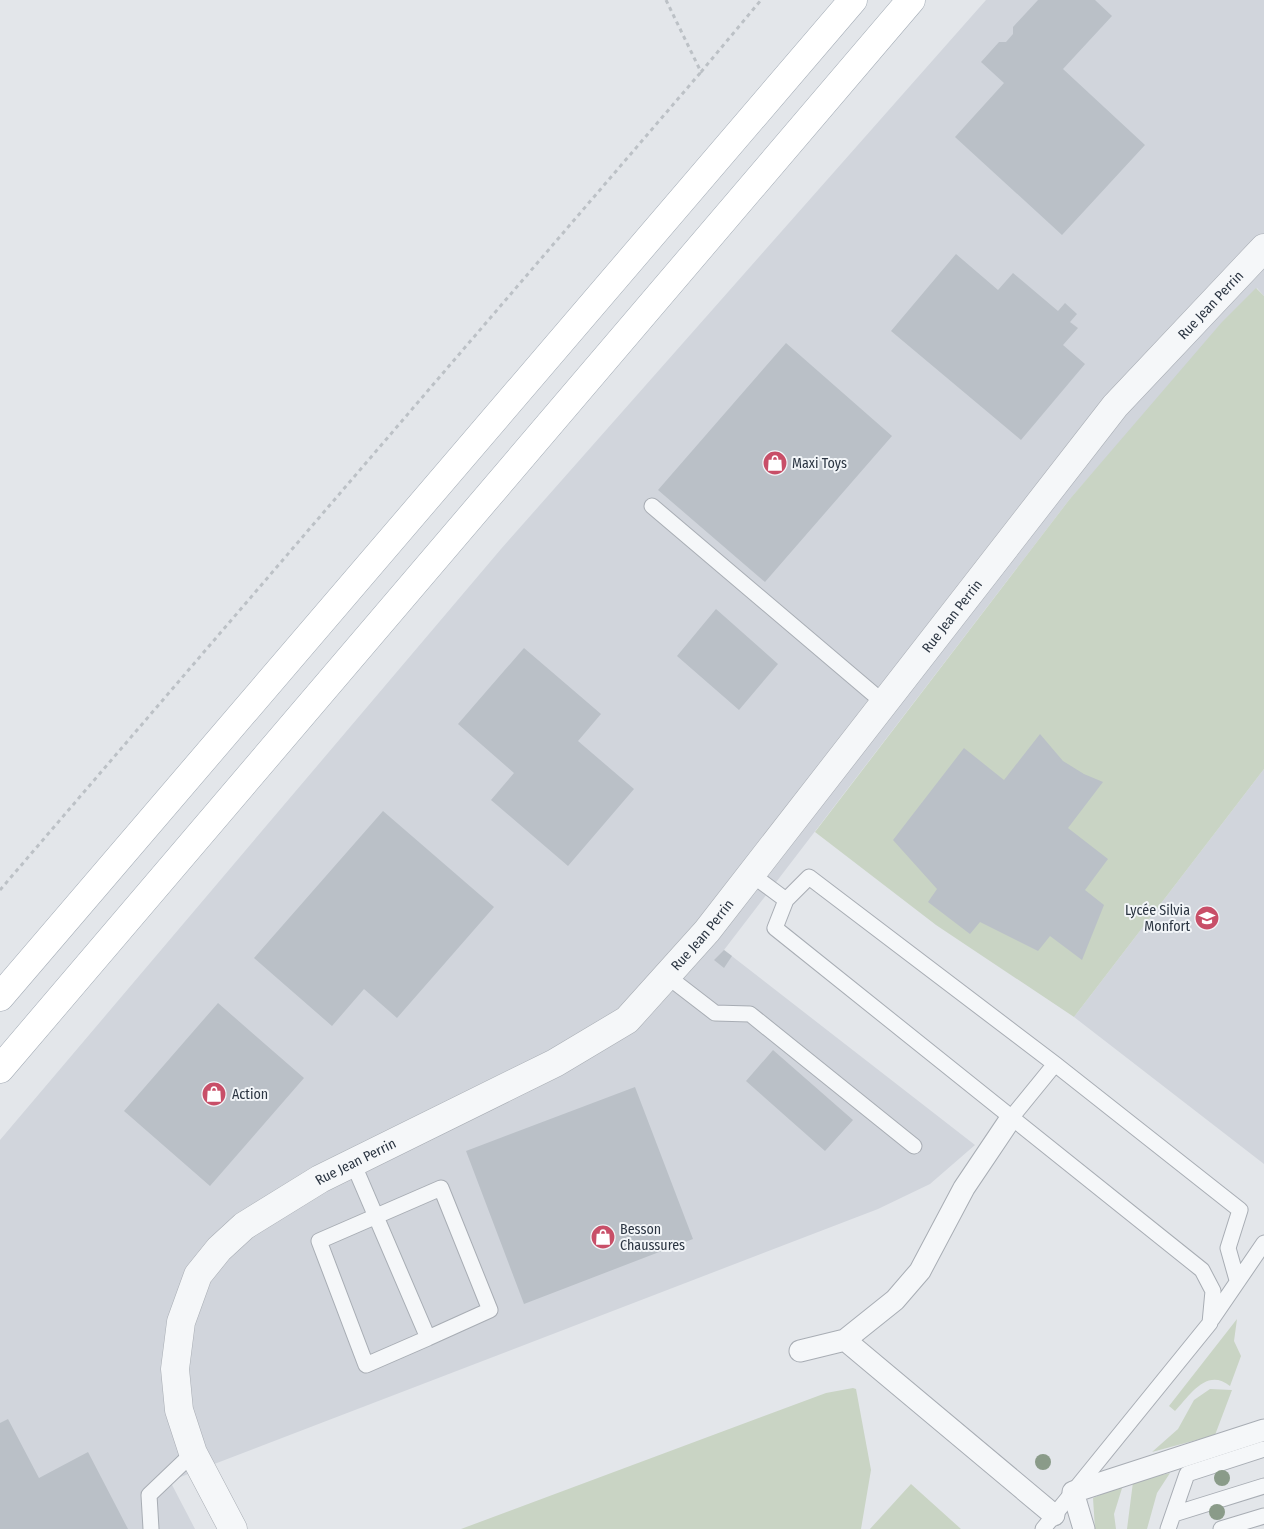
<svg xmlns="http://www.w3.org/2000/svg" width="1264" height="1529" font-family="'Fira Sans Condensed',sans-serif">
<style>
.built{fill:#d1d5dc}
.green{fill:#c9d4c4}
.building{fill:#bac0c7}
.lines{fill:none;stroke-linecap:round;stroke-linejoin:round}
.service-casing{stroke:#a8adb4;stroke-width:17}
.pedestrian-casing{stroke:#a8adb4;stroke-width:23}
.minor-casing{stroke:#a8adb4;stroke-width:29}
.primary-casing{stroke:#a3abb5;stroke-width:29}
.path{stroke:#bcc1c6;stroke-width:3;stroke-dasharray:4 4;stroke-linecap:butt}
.service{stroke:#f5f7f9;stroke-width:15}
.pedestrian{stroke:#f5f7f9;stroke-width:21}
.minor{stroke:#f5f7f9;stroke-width:28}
.primary{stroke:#fff;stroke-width:28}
.tree{fill:#8a9b89}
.labels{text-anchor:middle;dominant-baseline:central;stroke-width:4;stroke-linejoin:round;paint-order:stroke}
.street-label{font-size:14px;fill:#2b3542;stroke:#f2f5f8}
.poi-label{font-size:14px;fill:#2b3542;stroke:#f2f5f8;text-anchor:start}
</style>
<rect width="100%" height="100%" fill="#e3e6ea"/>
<path class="built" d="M 986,0 L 1264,0 L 1264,296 L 1257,288 L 1069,500 L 724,950 L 975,1145 L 930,1184 L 878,1209 L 170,1481 L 195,1529 L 0,1529 L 0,1140 L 501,549 Z
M 1264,769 L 1264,1164 L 1074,1017 Z"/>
<path class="green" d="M 1256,288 L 1264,296 L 1264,769 L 1074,1017 L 936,925 L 815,832 L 1069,500 L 1222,322 Z
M 1237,1319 L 1234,1341 L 1241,1356 L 1230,1386 C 1207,1367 1190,1395 1175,1411 L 1169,1406 Z
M 853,1388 L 856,1389 L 871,1470 L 861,1529 L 461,1529 L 826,1393 Z
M 1210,1389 L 1232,1390 L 1215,1435 L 1152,1452 L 1178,1429 L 1194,1400 Z
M 1170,1473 L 1157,1493 L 1147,1529 L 1127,1529 L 1133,1482 Z
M 911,1484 L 961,1529 L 870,1529 Z
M 1123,1485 L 1114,1514 L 1116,1529 L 1095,1529 L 1093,1498 Z"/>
<path class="building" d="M 1038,0 L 1095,0 L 1112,16 L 1063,69 L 1145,145 L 1062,235 L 955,137 L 1004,83 L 981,62 L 999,42 L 1006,42 L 1013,34 L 1013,27 Z
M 956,254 L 998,290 L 1013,273 L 1058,311 L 1065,303 L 1077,314 L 1070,322 L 1078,328 L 1063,345 L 1085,364 L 1021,440 L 891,331 Z
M 786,343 L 892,436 L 765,582 L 658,490 Z
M 716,609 L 778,664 L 739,710 L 677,656 Z
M 524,648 L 601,714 L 578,741 L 634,789 L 568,866 L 491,800 L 514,773 L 458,724 Z
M 1040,734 L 1063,761 L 1084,774 L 1103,782 L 1068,828 L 1108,859 L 1085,890 L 1104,905 L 1082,960 L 1050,936 L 1038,951 L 980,922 L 970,934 L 966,931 L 928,902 L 937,889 L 893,840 L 964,748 L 1004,780 Z
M 383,811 L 494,907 L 397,1018 L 364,989 L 332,1026 L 254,958 Z
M 724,950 L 732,956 L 724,968 L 714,960 Z
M 218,1003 L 304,1078 L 210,1186 L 124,1111 Z
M 773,1050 L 853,1120 L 825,1151 L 746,1081 Z
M 635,1087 L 693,1239 L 524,1304 L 466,1151 Z
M 8,1419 L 39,1478 L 88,1452 L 128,1529 L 0,1529 L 0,1423 Z"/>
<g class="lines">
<defs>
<path id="service" d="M 652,506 L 884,703
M 751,874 L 786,900 L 775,928 L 1202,1270 L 1213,1291 L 1210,1323 L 1043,1529
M 786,900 L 809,877 L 1055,1064 L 1240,1210 L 1228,1248 L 1237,1280
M 667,976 L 715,1013 L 750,1014 L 914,1146
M 1011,1118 L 1055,1064
M 353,1163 L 428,1338 L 366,1365 L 319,1241 L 441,1188 L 490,1310 L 428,1338
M 1212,1319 L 1264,1243
M 1174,1514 L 1264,1486
M 151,1529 L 149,1495 L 193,1453
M 1168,1529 L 1187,1474 L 1264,1449
M 1221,1529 L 1264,1516"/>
<path id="pedestrian" d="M 845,1340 L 895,1300 L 920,1271 L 964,1188 L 1011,1118
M 800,1351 L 845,1340 L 1054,1515
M 1084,1529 L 1073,1492 L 1264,1430"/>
<g id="minor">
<path id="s1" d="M 233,1529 L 193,1453 L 179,1410 L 175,1369 L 181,1322 L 198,1275 L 219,1249 L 244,1226 L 320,1179 L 555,1063 L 627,1020 L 707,931 L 1115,406 L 1264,248"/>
</g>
<path id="primary" d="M 0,997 L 853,0
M 0,1069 L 911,0"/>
</defs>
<use href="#service" class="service-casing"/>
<use href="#pedestrian" class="pedestrian-casing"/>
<use href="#minor" class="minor-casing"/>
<use href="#primary" class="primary-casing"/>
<path class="path" d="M 666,0 L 701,72 L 761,0
M 0,890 L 701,72"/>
<use href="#service" class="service"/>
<use href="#pedestrian" class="pedestrian"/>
<use href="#minor" class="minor"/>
<use href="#primary" class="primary"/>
</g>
<g class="tree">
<circle cx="1043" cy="1462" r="8"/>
<circle cx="1222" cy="1478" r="8"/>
<circle cx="1217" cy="1512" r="8"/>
</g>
<defs>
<symbol id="shop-disc" viewBox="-11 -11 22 22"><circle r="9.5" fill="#c84f68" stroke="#f2f5f8"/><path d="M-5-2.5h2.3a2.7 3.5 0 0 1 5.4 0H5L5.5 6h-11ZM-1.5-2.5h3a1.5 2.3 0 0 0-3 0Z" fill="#fff"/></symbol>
<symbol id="school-disc" viewBox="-11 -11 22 22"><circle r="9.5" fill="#c84f68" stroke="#f2f5f8"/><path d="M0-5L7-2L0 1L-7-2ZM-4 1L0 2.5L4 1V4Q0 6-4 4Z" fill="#fff"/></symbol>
</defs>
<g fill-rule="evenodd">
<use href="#shop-disc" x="761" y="449" width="28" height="28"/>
<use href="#school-disc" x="1193" y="904" width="28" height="28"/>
<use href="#shop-disc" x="200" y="1080" width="28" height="28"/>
<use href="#shop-disc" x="589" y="1223" width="28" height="28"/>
</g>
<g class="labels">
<g class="street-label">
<text stroke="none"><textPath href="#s1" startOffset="1696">Rue Jean Perrin</textPath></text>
<text stroke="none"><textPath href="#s1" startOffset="1291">Rue Jean Perrin</textPath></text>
<text stroke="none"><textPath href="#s1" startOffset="886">Rue Jean Perrin</textPath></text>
<text stroke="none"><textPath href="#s1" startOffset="466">Rue Jean Perrin</textPath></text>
</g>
<g class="poi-label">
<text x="792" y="463">Maxi Toys</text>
<text x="1190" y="910" text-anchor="end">Lycée Silvia<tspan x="1190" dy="16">Monfort</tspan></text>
<text x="232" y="1094">Action</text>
<text x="620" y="1229">Besson<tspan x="620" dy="16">Chaussures</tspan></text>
</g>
</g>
</svg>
